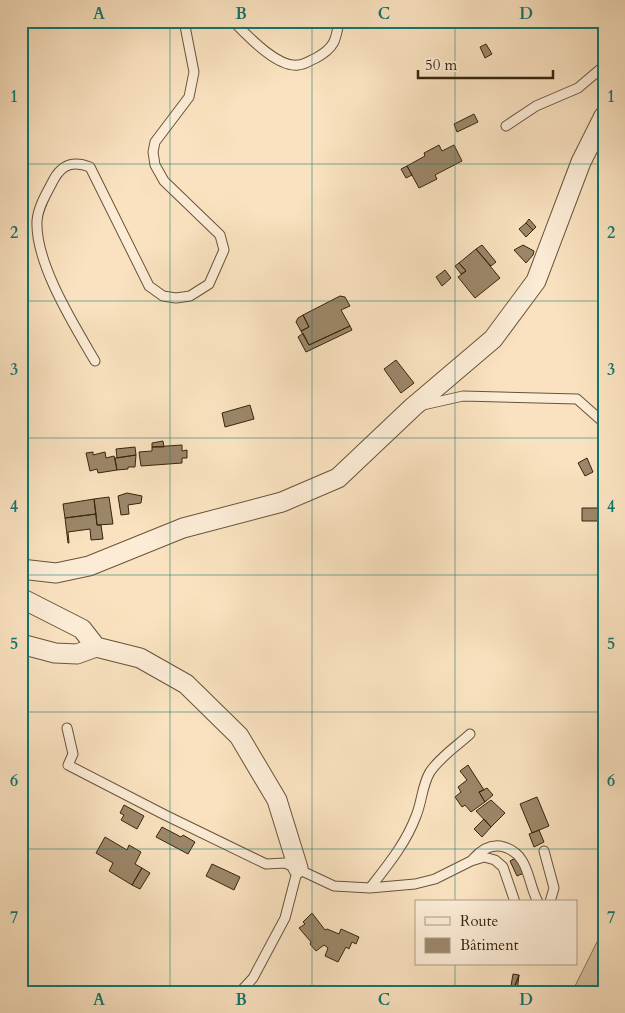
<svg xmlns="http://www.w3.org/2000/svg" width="625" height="1013" font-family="Cardo,serif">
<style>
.green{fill:#d9c2a1;stroke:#887456}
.building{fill:#9c876a;stroke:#37250c}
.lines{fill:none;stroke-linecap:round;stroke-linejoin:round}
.lane-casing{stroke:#685439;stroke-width:11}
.street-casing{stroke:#685439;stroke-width:21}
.lane{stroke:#fcecd6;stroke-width:9}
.street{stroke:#fcecd6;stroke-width:19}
.grid{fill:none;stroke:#0f766e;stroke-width:1;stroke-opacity:0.55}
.neatline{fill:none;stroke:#0f766e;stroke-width:2}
.grid-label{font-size:16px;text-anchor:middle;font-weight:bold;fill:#0f766e}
</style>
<rect width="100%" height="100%" fill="#fae2c0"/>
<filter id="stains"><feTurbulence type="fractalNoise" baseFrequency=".004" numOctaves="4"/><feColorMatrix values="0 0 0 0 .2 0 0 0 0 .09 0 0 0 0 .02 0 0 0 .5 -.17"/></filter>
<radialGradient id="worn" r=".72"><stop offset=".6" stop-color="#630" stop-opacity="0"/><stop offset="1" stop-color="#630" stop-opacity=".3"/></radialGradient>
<path class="green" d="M 604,928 L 604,992 L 572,992 Z"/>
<path class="building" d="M 486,44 L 492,54 L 485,58 L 480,47 Z
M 474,114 L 478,122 L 457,132 L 454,124 Z
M 439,145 L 442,151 L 454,145 L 462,161 L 435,175 L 437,179 L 419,188 L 407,166 L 425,156 L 424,153 Z
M 407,166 L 412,175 L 406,178 L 401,169 Z
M 529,219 L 536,227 L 533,230 L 526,223 Z
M 526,223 L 533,230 L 526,237 L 519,229 Z
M 482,245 L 496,262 L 491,266 L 476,249 Z
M 523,245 L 534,251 L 533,255 L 526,263 L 514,250 Z
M 476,249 L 500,278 L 475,298 L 458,277 L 466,271 L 459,263 Z
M 459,263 L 466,271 L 461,274 L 455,266 Z
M 445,270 L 451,278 L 442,286 L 436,277 Z
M 340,296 L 345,297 L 350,306 L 341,310 L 350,326 L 309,345 L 301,331 L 309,327 L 303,315 Z
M 303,315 L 309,327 L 301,331 L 296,322 L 298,318 Z
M 350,326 L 352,330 L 306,352 L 298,337 L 303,333 L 309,345 Z
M 396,360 L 414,383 L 401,393 L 384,369 Z
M 250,405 L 254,419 L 225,427 L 222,413 Z
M 163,441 L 164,447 L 152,447 L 152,443 Z
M 182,445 L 182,451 L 187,450 L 187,458 L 182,458 L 182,463 L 141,466 L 139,452 L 152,451 L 152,447 Z
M 135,447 L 136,455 L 117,458 L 116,449 Z
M 93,452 L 93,455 L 105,452 L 106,458 L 114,456 L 117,470 L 98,473 L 97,469 L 90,471 L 86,453 Z
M 136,455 L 135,467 L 128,467 L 128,469 L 117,470 L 115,458 Z
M 587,458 L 593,472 L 585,476 L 578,463 Z
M 127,493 L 142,496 L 141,503 L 128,505 L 129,514 L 121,515 L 118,496 Z
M 109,497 L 113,524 L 97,525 L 94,499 Z
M 94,499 L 96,514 L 65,518 L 63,504 Z
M 582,508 L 598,508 L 598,521 L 582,521 Z
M 96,514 L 97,525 L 101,525 L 103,539 L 91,540 L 90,529 L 68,532 L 69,543 L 68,543 L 65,518 Z
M 468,765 L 484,790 L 479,792 L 485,802 L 471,812 L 465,805 L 462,807 L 455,797 L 461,792 L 458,787 L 467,780 L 460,771 Z
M 487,788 L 493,795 L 485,802 L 479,792 Z
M 537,797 L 549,826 L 532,833 L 520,804 Z
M 491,800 L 505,813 L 491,827 L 476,811 Z
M 124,805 L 144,816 L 137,829 L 121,820 L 124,815 L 120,813 Z
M 484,819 L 491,827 L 482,837 L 474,829 Z
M 162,827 L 181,837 L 183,835 L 195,842 L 188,854 L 156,837 Z
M 539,830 L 544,842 L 534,847 L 529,834 Z
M 105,837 L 127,850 L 129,845 L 141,852 L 135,864 L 142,868 L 132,885 L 109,871 L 113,863 L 96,853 Z
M 517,857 L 524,873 L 517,876 L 510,861 Z
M 212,864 L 240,877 L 234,890 L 206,876 Z
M 142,868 L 150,873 L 140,889 L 132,885 Z
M 312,913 L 325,930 L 327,929 L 339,934 L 341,929 L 359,937 L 356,944 L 352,942 L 349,949 L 346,947 L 338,962 L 325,956 L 328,948 L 324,945 L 316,951 L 310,944 L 311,942 L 299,928 L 305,924 L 303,922 Z
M 513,974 L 519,975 L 512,992 L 510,992 Z
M 519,975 L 517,992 L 512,992 L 518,979 Z
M 272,986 L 281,992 L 268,992 Z"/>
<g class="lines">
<defs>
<path id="lane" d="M 233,21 C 247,35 277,68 298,65 C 304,65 311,60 316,58 C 334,48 336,41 339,21
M 506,126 L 536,106 L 578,88 L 604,66
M 95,361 C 74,325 35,263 37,221 C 38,206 48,191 54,179 C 63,163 75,161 90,167 L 149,286 L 163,296 L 176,298 L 190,296 L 209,284 L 224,250 L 220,235 L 164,181 L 155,165 L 153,152 L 155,142 L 189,97 L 194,72 L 184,21
M 423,405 L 463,396 L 577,399 L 604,423
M 67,728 L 73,754 L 68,765 L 165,815 L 266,864 L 285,863 L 334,886 L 370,888 L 415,884 L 435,879 L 471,861 L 484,857 L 495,860 L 503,867 L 515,902
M 544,851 L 554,888 L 550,902
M 473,859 C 481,850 491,843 504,847 C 530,855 527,882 538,902
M 370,888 C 388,865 406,843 416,816 C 422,802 422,785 430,772 C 440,757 457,746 470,734
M 240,992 L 253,978 L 285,918 L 298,868"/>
<path id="street" d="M 21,569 L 56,573 L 89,566 L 183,528 L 282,502 L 338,478 L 413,407 L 493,339 L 536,281 L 581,162 L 604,116
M 21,598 L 82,629 L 96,647
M 21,644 L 55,653 L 77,654 L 96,647 L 140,658 L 186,684 L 239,736 L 277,800 L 298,868"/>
</defs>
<use href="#lane" class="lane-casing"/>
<use href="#street" class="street-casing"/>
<use href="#lane" class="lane"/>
<use href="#street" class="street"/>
</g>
<path class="grid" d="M 170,21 L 170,992M 312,21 L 312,992M 455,21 L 455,902M 21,164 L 604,164M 21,301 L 604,301M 21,438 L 604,438M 21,575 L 604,575M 21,712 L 604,712M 21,849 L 604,849M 455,964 L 455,992"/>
<rect width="625" height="1013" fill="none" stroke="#fae2c0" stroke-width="55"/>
<rect x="415" y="900" width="162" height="65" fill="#fcecd6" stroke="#ad9c85"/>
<rect x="425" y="917" width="25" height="8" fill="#fcecd6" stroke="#ad9c85"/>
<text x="460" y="926" font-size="15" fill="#37250c">Route</text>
<rect x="425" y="938" width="25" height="15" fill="#9c876a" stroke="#ad9c85"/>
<text x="460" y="950" font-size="15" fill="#37250c">Bâtiment</text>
<path d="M418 70v8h135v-8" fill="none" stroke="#37250c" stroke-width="2.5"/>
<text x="425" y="70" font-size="15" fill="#37250c" stroke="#fcecd6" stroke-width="4" paint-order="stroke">50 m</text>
<rect x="28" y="28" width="570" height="958" class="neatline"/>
<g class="grid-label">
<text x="99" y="19">A</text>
<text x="241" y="19">B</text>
<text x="384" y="19">C</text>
<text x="526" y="19">D</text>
<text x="14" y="102">1</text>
<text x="611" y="102">1</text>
<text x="14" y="238">2</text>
<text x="611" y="238">2</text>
<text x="14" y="375">3</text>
<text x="611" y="375">3</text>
<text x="14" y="512">4</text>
<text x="611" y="512">4</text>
<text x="14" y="649">5</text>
<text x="611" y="649">5</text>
<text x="14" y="786">6</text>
<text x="611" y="786">6</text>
<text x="14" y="923">7</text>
<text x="611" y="923">7</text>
<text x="99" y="1005">A</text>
<text x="241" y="1005">B</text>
<text x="384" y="1005">C</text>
<text x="526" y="1005">D</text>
</g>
<rect width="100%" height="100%" filter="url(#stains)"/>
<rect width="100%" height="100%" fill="url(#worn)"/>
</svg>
